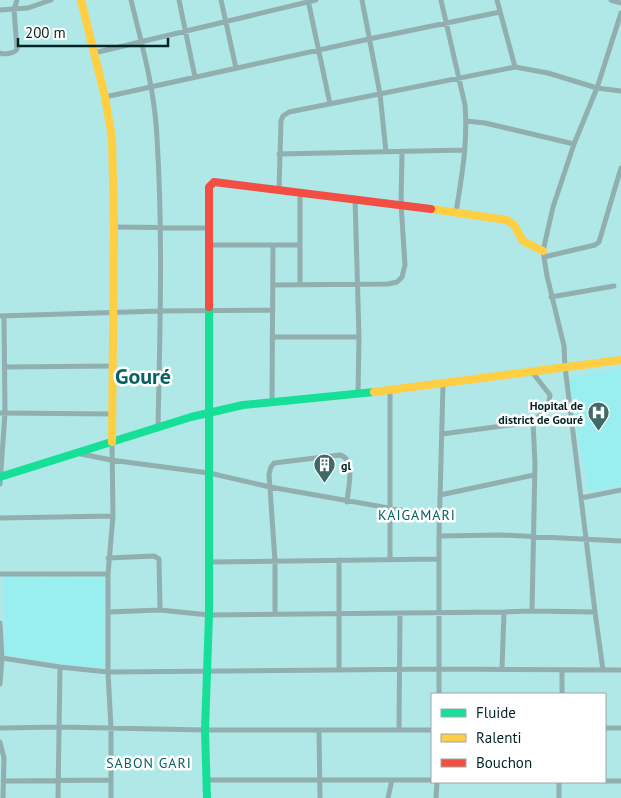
<svg xmlns="http://www.w3.org/2000/svg" width="621" height="798" font-family="'PT Sans',sans-serif">
<style>
.built{fill:#99efef}
.lines{fill:none;stroke-linecap:round;stroke-linejoin:round}
.street{stroke:#92afaf;stroke-width:5}
.fast{stroke:#16e098;stroke-width:8}
.slow{stroke:#ffcf43;stroke-width:8}
.jam{stroke:#f24e42;stroke-width:8}
.labels{text-anchor:middle;dominant-baseline:central;stroke-width:5;stroke-linejoin:round;paint-order:stroke}
.poi-label{font-size:12px;font-weight:bold;fill:#042525;stroke:#fff;text-anchor:end}
.neighbourhood-label{font-size:14px;letter-spacing:1px;fill:#066162;stroke:#fff}
.town-label{font-size:22px;font-weight:bold;fill:#066162;stroke:#fff}
</style>
<rect width="100%" height="100%" fill="#b0e7e7"/>
<path class="built" d="M 621,368 L 621,485 L 589,491 L 567,378 Z
M 4,576 L 105,578 L 104,668 L 59,664 L 5,655 Z"/>
<g class="lines">
<path class="street" d="M 131,0 C 142,45 155,91 157,138 C 163,234 160,331 158,427
M 179,0 L 195,77
M 221,0 L 236,68
M 308,0 L 330,104
M 362,0 L 380,94 L 386,152
M 441,0 L 465,105 C 468,141 462,176 456,212
M 497,0 L 515,67
M 611,0 L 621,3
M 0,10 L 28,8 L 51,0
M 0,53 C 5,55 15,53 17,49 L 14,10 L 17,0
M 94,53 L 316,0
M 105,97 L 369,39 L 500,12
M 466,121 L 485,123 L 574,144
M 279,154 L 465,150
M 279,189 L 281,121 L 283,116 L 289,112 L 515,67 L 548,73 L 597,88 L 621,91
M 355,198 L 359,337 L 358,394
M 114,227 L 209,228
M 209,245 L 300,245
M 544,257 L 595,245 L 599,242 L 621,168
M 300,284 L 300,192
M 273,285 L 388,284 L 397,282 L 402,277 L 405,265 L 401,204 L 402,152
M 551,297 L 614,286
M 0,316 L 160,311 L 273,310
M 272,337 L 359,337
M 5,367 L 114,366
M 532,372 L 550,395 L 548,407 L 533,422 L 535,464 L 532,611
M 272,402 L 273,245
M 0,413 L 113,414
M 442,434 L 533,422
M 81,454 L 111,460 L 209,473 L 270,487 L 440,517
M 0,484 L 5,413 L 4,316
M 440,495 L 534,475
M 581,498 L 621,490
M 0,518 L 113,516
M 439,536 L 501,535 L 621,541
M 108,558 L 154,556 L 159,559 L 160,610
M 390,559 L 390,390
M 209,562 L 439,559
M 0,574 L 108,574
M 108,612 L 160,610 L 209,615 L 504,612 L 532,611 L 595,612
M 275,614 L 275,561 L 269,474 L 271,467 L 274,463 L 340,455 C 356,459 348,489 347,502
M 0,623 L 2,658 L 0,684
M 2,658 L 60,667 L 108,672 L 439,669 L 621,670
M 502,669 L 504,612
M 339,670 L 339,560
M 603,670 L 595,612 L 565,367 L 564,346 L 547,276 L 543,251 L 553,207 L 574,144 L 597,88 L 621,13
M 439,694 L 439,536 L 443,384
M 562,694 L 562,670
M 0,728 L 60,727 L 205,730 L 432,730
M 605,728 L 621,728
M 319,730 L 320,798
M 399,730 L 400,613
M 0,742 L 4,758 L 3,798
M 206,780 L 432,780
M 3,781 L 111,780
M 605,781 L 621,781
M 58,798 L 60,667
M 111,798 L 111,728 L 108,672 L 108,574 L 113,516 L 112,442
M 388,798 L 392,780
M 436,798 L 437,782
M 559,798 L 559,782"/>
<path class="fast" d="M 0,477 L 191,417 L 243,405 L 374,392
M 207,798 L 205,730 L 209,615 L 209,307"/>
<path class="slow" d="M 81,0 L 105,97 L 112,138 L 114,227 L 112,442
M 431,209 L 507,220 L 514,225 L 523,241 L 543,251
M 374,392 L 621,360"/>
<path class="jam" d="M 209,307 L 209,187 L 214,182 L 431,209"/>
</g>
<defs>
<symbol id="hospital-pin" viewBox="-11 -11 22 30"><path d="M0 17L-7.5 6A9.5 9.5 0 1 1 7.5 6Z" fill="#406969" stroke="#fff"/><path d="M-5-5h3v3.5h4V-5h3V5h-3V1.5h-4V5h-3Z" fill="#fff"/></symbol>
<symbol id="building-pin" viewBox="-11 -11 22 30"><path d="M0 17L-7.5 6A9.5 9.5 0 1 1 7.5 6Z" fill="#406969" stroke="#fff"/><path d="M-4-6H4V6H1V3H-1V6H-4ZM-2.5-4.3h1.7v1.8h-1.7ZM.8-4.3h1.7v1.8H.8ZM-2.5-1h1.7V.8h-1.7ZM.8-1h1.7V.8H.8Z" fill="#fff"/></symbol>
</defs>
<g fill-rule="evenodd">
<use href="#hospital-pin" x="586" y="400" width="25" height="34"/>
<use href="#building-pin" x="312" y="452" width="25" height="34"/>
</g>
<g class="labels">
<g class="poi-label">
<text x="583" y="405">Hopital de<tspan x="583" dy="14">district de Gouré</tspan></text>
<text x="341" y="465" text-anchor="start">gl</text>
</g>
<g class="neighbourhood-label">
<text x="417" y="515">KAIGAMARI</text>
<text x="149" y="763">SABON GARI</text>
</g>
<g class="town-label">
<text x="143" y="376">Gouré</text>
</g>
</g>
<rect x="431" y="693" width="175" height="90" fill="#ffffff" stroke="#9ba8a8"/>
<rect x="441" y="709" width="25" height="8" fill="#16e098" stroke="#9ba8a8"/>
<text x="476" y="718" font-size="15" fill="#042525">Fluide</text>
<rect x="441" y="734" width="25" height="8" fill="#ffcf43" stroke="#9ba8a8"/>
<text x="476" y="743" font-size="15" fill="#042525">Ralenti</text>
<rect x="441" y="759" width="25" height="8" fill="#f24e42" stroke="#9ba8a8"/>
<text x="476" y="768" font-size="15" fill="#042525">Bouchon</text>
<path d="M18 38v8h150v-8" fill="none" stroke="#042525" stroke-width="2.5"/>
<text x="25" y="38" font-size="15" fill="#042525" stroke="#ffffff" stroke-width="4" paint-order="stroke">200 m</text>
</svg>
